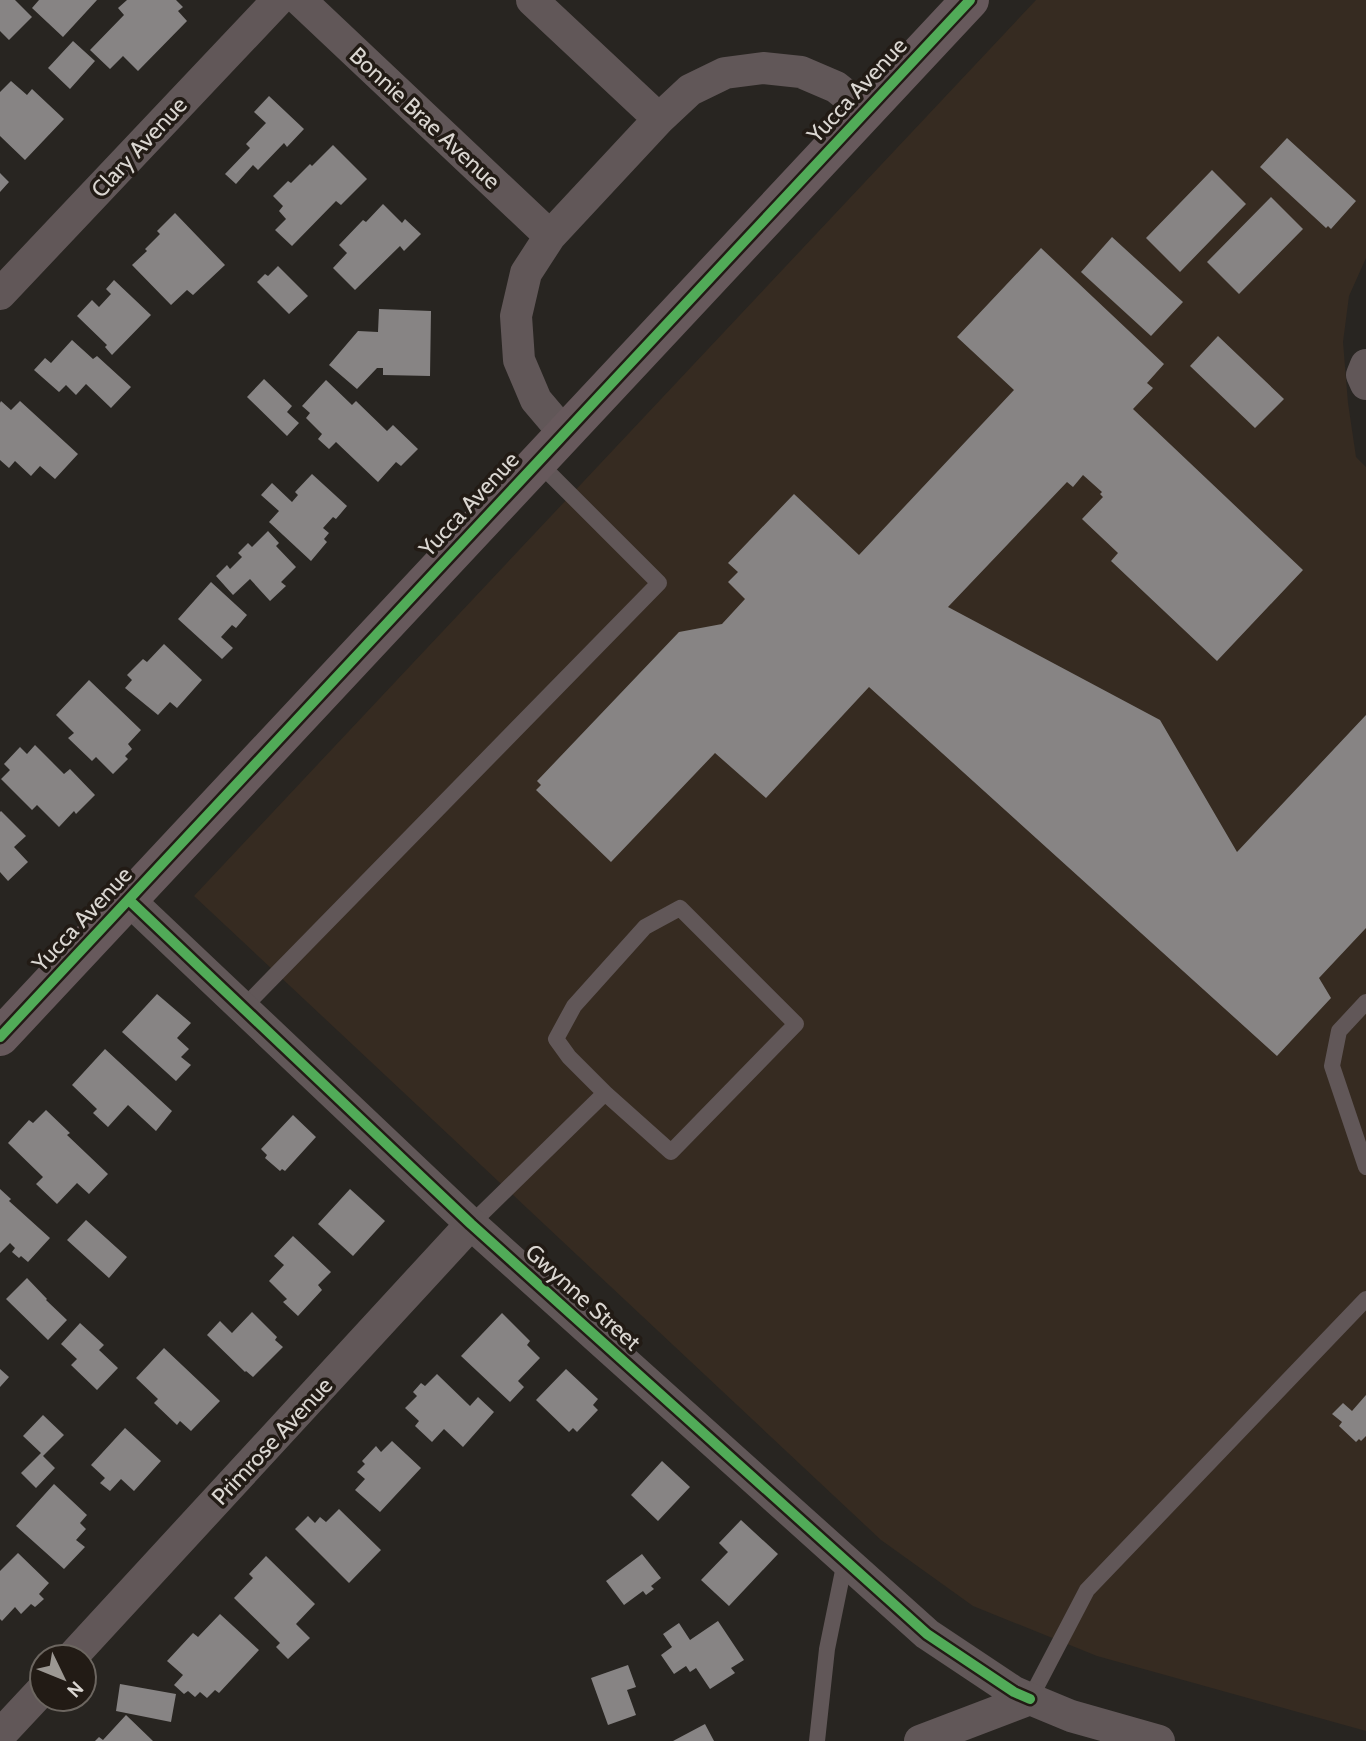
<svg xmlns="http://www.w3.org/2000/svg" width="1366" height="1741" font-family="Cabin,sans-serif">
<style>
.built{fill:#362b21}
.building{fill:#878484}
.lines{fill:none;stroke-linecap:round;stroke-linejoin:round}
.lane{stroke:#615758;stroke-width:16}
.street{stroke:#615758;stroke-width:32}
.secondary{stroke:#67595c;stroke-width:38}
.cycleway-casing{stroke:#221b15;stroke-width:15}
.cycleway{stroke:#51ab58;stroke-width:10}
.labels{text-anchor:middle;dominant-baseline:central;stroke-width:7;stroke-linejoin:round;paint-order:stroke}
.street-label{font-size:23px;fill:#dad6d1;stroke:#221b15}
</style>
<rect width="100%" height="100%" fill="#282521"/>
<path class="built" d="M 1036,0 L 1366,0 L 1366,258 L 1349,296 L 1343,342 L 1348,403 L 1356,457 L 1366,467 L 1366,1731 L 1097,1656 L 973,1606 L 881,1540 L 194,896 Z"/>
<path class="building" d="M 0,0 L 15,0 L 32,17 L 9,40 L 0,31 Z
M 39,0 L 97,0 L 63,37 L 32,8 Z
M 127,0 L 176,0 L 183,7 L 178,11 L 187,21 L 138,71 L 123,56 L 110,69 L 90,50 L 124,15 L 118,8 Z
M 73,41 L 95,61 L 70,89 L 48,68 Z
M 11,81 L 27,95 L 32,89 L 64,119 L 25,160 L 0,136 L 0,92 Z
M 269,96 L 304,129 L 287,147 L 284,143 L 258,170 L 253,165 L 236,184 L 225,174 L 250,148 L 246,144 L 266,123 L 254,112 Z
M 1287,138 L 1356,201 L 1331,229 L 1328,226 L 1326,228 L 1260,167 Z
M 333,145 L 367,179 L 341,205 L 336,201 L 292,246 L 275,230 L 286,219 L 279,211 L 283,206 L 273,196 L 288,181 L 291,183 L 310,164 L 312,166 Z
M 1212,170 L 1246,204 L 1180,272 L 1146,238 Z
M 0,173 L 9,182 L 0,192 Z
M 1271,197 L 1303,229 L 1239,294 L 1207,262 Z
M 383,204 L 402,223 L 405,219 L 421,234 L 404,251 L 400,246 L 355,290 L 333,268 L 347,253 L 339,245 L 363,220 L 366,222 Z
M 175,213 L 225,265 L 193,295 L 187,290 L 171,305 L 132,265 L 147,251 L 145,249 L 160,234 L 157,231 Z
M 1112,237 L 1183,302 L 1151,336 L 1081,272 Z
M 1041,248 L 1164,364 L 1147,383 L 1153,388 L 1133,409 L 1303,570 L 1217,661 L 1111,561 L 1118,553 L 1082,519 L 1103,497 L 1100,494 L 1102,492 L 1083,475 L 1073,487 L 1067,482 L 948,607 L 1160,720 L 1237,852 L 1366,715 L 1366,928 L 1319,978 L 1331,998 L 1277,1056 L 869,687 L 766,798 L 715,753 L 611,862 L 536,790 L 541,785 L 537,781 L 679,632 L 722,624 L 745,599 L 728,582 L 738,572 L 728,563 L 794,494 L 859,555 L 1014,390 L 957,337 Z
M 278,266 L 308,296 L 289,314 L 257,282 L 265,274 L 268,276 Z
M 114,280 L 151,315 L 112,355 L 105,347 L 107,345 L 77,316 L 92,300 L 99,307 L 111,294 L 106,289 Z
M 379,309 L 431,311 L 430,376 L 383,375 L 383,368 L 377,368 L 357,389 L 329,365 L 358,331 L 378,332 Z
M 1218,336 L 1284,399 L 1255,428 L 1190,366 Z
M 72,340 L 93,359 L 97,356 L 131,387 L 111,408 L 86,384 L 76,395 L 66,385 L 59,392 L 34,370 L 45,358 L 51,363 Z
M 264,379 L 292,406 L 287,412 L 299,423 L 287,436 L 247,397 Z
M 326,380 L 352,405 L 356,401 L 387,431 L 393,425 L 418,449 L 401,466 L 396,462 L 378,482 L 336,442 L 329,449 L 318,439 L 322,434 L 306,418 L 310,413 L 302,406 Z
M 1,401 L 11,410 L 20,401 L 78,454 L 55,479 L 40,466 L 31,476 L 15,461 L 9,468 L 0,460 L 0,403 Z
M 312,474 L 347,506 L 336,519 L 333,517 L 323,528 L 329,533 L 324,539 L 327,542 L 311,561 L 269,522 L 279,511 L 261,495 L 272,483 L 292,502 L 298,495 L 295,492 Z
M 268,531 L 279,543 L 276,546 L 296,567 L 281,582 L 286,586 L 270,601 L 250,579 L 233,595 L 216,576 L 227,565 L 230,569 L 242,557 L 238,553 L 248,543 L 252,547 Z
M 211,582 L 247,615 L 236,628 L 232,625 L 221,637 L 233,648 L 222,659 L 178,619 Z
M 164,644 L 202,680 L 177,708 L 170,702 L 158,715 L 125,688 L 132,680 L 127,675 L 143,659 L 147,662 Z
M 89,680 L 141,730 L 128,744 L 132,749 L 125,756 L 128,759 L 113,774 L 96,757 L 92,761 L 68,738 L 74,733 L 56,715 Z
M 35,745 L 64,774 L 70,769 L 95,795 L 76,814 L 74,811 L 59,827 L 37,805 L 32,810 L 1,779 L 10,770 L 4,764 L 20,747 L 27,754 Z
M 1,811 L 26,836 L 14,847 L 28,862 L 8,881 L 0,872 L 0,812 Z
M 157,994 L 191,1023 L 177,1038 L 189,1049 L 181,1057 L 191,1065 L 176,1081 L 122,1032 Z
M 105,1049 L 172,1111 L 156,1131 L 128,1105 L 108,1127 L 93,1113 L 97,1109 L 72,1085 Z
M 46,1110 L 70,1133 L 67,1135 L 108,1174 L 89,1194 L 77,1183 L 57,1204 L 36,1184 L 43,1177 L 8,1143 L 29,1120 L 33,1123 Z
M 293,1115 L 316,1137 L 285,1171 L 282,1169 L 280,1171 L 265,1158 L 267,1155 L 261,1149 Z
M 0,1189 L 11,1199 L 9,1201 L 50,1238 L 28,1262 L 21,1256 L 19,1258 L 12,1252 L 15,1248 L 10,1243 L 0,1253 Z
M 350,1189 L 385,1221 L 353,1256 L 318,1224 Z
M 86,1220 L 127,1257 L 109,1278 L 67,1240 Z
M 293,1236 L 331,1272 L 318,1285 L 322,1290 L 298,1316 L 283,1302 L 287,1299 L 269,1281 L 284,1265 L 274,1256 Z
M 27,1278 L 47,1299 L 46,1300 L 67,1320 L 48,1340 L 6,1299 Z
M 252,1312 L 277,1337 L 275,1340 L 283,1347 L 253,1377 L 246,1371 L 245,1372 L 207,1335 L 220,1321 L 232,1333 Z
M 502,1313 L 530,1341 L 527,1345 L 540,1358 L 518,1381 L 524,1387 L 510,1402 L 461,1356 Z
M 80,1323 L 104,1345 L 99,1350 L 118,1368 L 97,1390 L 71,1365 L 77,1359 L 61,1344 Z
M 164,1348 L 220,1401 L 191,1431 L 180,1421 L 177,1425 L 154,1403 L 158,1399 L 136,1378 Z
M 0,1369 L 9,1377 L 0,1387 Z
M 566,1369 L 598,1399 L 593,1405 L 598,1410 L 577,1432 L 573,1428 L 569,1432 L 536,1400 Z
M 437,1374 L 470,1406 L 478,1397 L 494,1412 L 463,1447 L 444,1429 L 432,1442 L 415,1426 L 419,1421 L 405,1408 L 417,1396 L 413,1392 L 421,1383 L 425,1386 Z
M 1366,1395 L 1366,1436 L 1361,1441 L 1359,1439 L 1356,1442 L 1339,1426 L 1342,1422 L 1332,1414 L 1343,1403 L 1352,1411 Z
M 43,1415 L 64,1435 L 43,1456 L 55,1468 L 36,1488 L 21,1473 L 41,1453 L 23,1436 Z
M 125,1428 L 161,1461 L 134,1491 L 121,1479 L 110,1491 L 100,1483 L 105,1478 L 91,1465 Z
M 392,1441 L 421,1468 L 380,1512 L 355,1490 L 365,1479 L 357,1472 L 365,1464 L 362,1461 L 376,1446 L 381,1452 Z
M 662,1461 L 690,1487 L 658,1521 L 631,1495 Z
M 54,1484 L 87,1515 L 80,1523 L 86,1529 L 76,1540 L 85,1547 L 64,1569 L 16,1526 Z
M 339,1509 L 381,1550 L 349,1583 L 295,1529 L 308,1516 L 315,1523 L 320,1517 L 326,1522 Z
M 741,1520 L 778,1554 L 729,1606 L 701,1580 L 728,1552 L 719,1543 Z
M 18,1553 L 49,1583 L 39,1594 L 44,1599 L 35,1607 L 31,1604 L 21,1614 L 15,1607 L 2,1621 L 0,1619 L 0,1571 Z
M 642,1554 L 661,1578 L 651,1586 L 654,1589 L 646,1595 L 643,1591 L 624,1605 L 606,1581 Z
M 266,1556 L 315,1604 L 296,1624 L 310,1638 L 288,1659 L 276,1647 L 280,1643 L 234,1598 L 253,1578 L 249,1574 Z
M 220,1614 L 259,1650 L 219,1693 L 215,1690 L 207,1698 L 200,1692 L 195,1697 L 188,1691 L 184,1694 L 174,1685 L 183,1675 L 167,1661 L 193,1633 L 198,1637 Z
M 718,1621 L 744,1660 L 731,1668 L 735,1673 L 710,1689 L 696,1668 L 690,1672 L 686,1666 L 674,1674 L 661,1655 L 672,1647 L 663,1634 L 679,1623 L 690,1640 Z
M 628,1665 L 636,1687 L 627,1690 L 636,1715 L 608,1725 L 591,1678 Z
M 120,1684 L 176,1694 L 171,1722 L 116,1711 Z
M 126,1715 L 153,1741 L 95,1741 L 99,1737 L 103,1740 Z
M 705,1724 L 714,1741 L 673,1741 Z"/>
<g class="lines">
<path class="lane" d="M 1366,1002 L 1339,1031 L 1332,1066 L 1366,1167
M 243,1008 L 659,583 L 538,462
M 471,1224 L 605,1093 L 671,1152 L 796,1024 L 680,908 L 645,927 L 574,1006 L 556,1039 L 569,1057 L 605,1093
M 1030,1699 L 1087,1590 L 1366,1299
M 817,1741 L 827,1649 L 845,1561"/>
<path class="street" d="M 300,0 L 550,236
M 532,0 L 659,119
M 0,294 L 278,0
M 1366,365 L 1362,375 L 1366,384
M 564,433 L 536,400 L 519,360 L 516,316 L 526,273 L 550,236 L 659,119 L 690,90 L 725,73 L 763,68 L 801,72 L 836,87 L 866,111
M 129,900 L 471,1224 L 927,1634 L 1014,1692 L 1030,1699
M 72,1657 L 471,1224
M 0,1735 L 42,1690
M 920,1741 L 1030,1699 L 1071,1716 L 1159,1741"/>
<path class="secondary" d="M 0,1037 L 970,0"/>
<defs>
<path id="cycleway" d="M 129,900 L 471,1224 L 927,1634 L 1014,1692 L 1030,1699
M 0,1037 L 970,0"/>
</defs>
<use href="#cycleway" class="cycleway-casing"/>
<use href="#cycleway" class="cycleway"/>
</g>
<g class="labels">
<g class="street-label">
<text transform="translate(857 90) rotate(-47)">Yucca Avenue</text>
<text transform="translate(425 118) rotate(43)">Bonnie Brae Avenue</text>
<text transform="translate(139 147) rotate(-47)">Clary Avenue</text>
<text transform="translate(469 504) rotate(-47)">Yucca Avenue</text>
<text transform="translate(82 919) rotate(-47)">Yucca Avenue</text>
<text transform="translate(583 1297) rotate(42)">Gwynne Street</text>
<text transform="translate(272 1441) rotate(-47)">Primrose Avenue</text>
</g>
</g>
<g transform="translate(63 1678) rotate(133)"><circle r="33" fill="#221b15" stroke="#6c6660" stroke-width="2"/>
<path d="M0-5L12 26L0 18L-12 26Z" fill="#9c9893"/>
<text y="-10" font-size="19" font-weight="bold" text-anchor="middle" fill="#dad6d1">N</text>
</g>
</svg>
